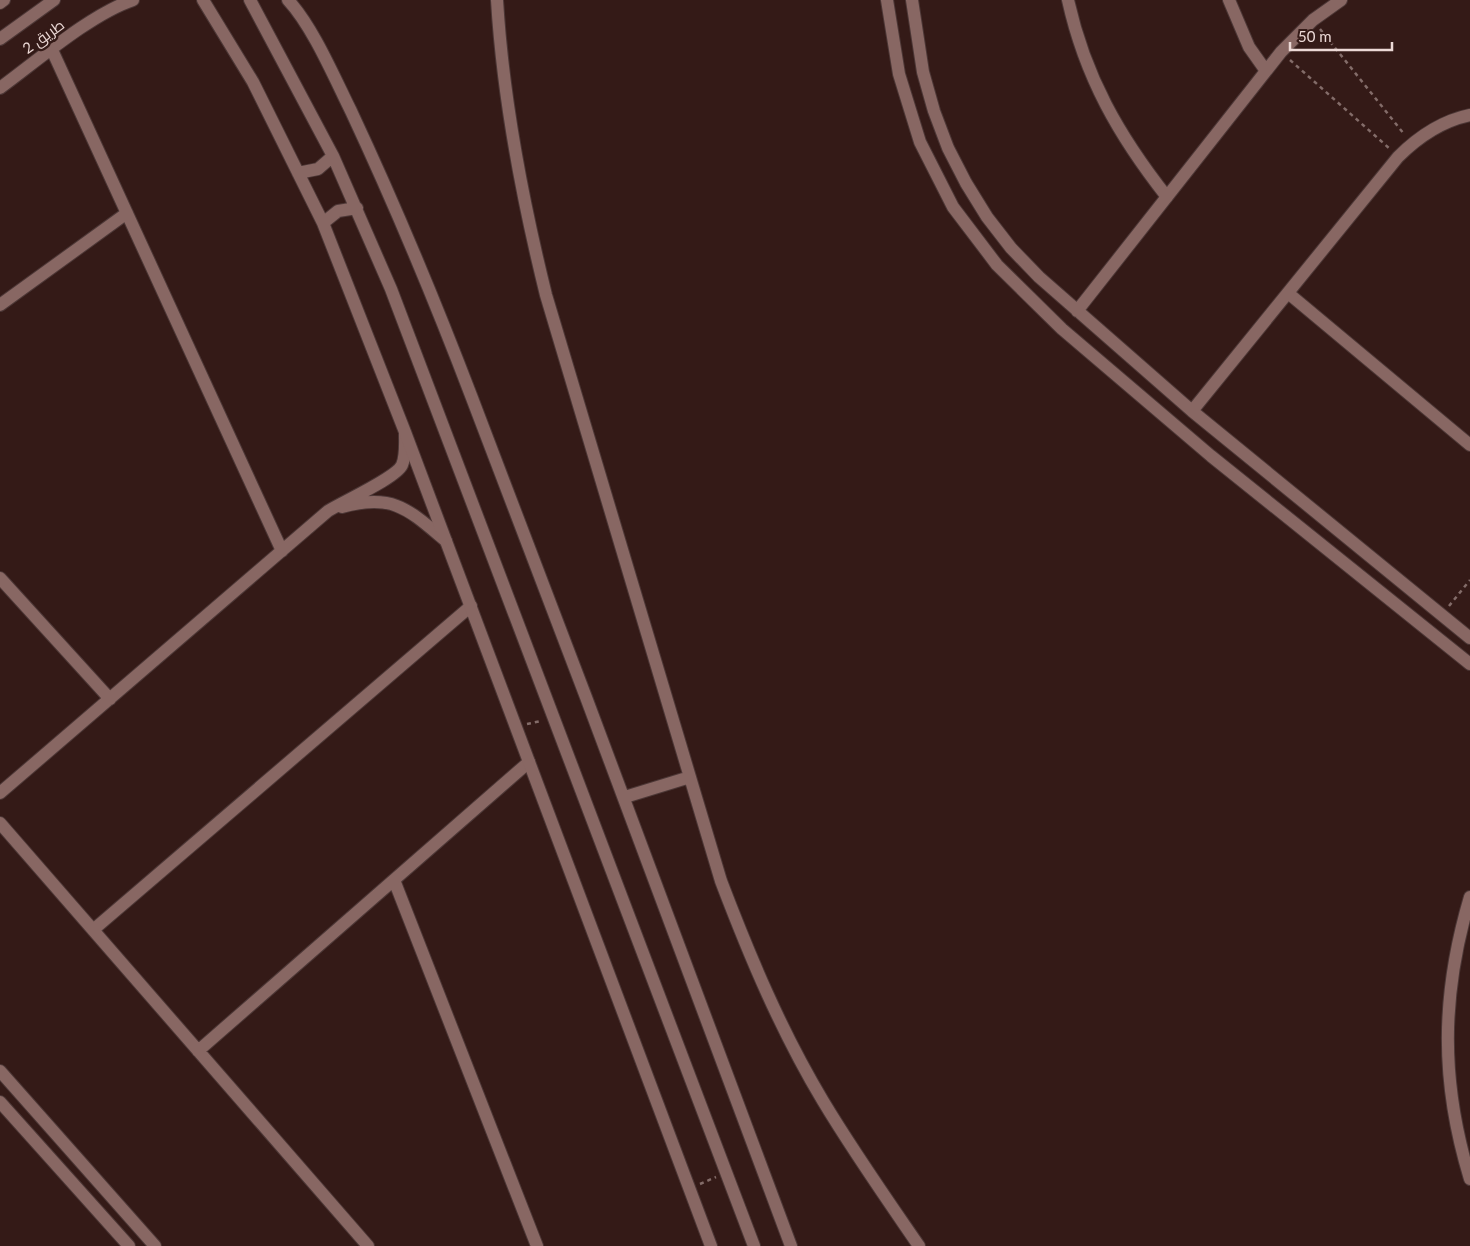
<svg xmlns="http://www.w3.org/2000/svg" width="1470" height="1246" font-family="Lato,Cairo,sans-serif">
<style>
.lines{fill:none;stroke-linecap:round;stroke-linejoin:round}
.minor-casing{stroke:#4c3736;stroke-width:14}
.tertiary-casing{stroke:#4c3736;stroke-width:14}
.path{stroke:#836c69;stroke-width:2.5;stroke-dasharray:4 4;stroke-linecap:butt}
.minor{stroke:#886763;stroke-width:12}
.tertiary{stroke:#886763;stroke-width:12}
.labels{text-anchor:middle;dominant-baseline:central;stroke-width:5;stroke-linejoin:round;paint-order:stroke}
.street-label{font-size:15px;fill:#ecd9d6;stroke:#341a17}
</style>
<rect width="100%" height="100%" fill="#341a17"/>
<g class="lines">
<defs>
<path id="minor" d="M 288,0 C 313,27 334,77 351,111 C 395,205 435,301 472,398 C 580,680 687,963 791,1246
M 497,0 C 503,100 522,198 546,295 L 721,881 C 750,957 781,1031 823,1101 C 853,1151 886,1198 919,1246
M 887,0 L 899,74 L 920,142 L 953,207 L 997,265 L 1062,329 L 1211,456 L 1470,664
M 912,0 L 923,72 L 934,111 L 948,148 L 966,183 L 987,217 L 1011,248 L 1039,277 L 1192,411 L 1470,638
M 1068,0 C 1085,77 1119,136 1167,197
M 1229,0 L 1249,47 L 1266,71
M 0,3 L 4,0
M 0,39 L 54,0
M 52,50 L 282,551
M 0,88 C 37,61 91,14 133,0
M 1288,293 L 1470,445
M 0,305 L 127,213
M 1077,311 L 1281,52 L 1313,20 L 1341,0
M 1192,411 L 1398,157 C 1418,137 1441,121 1470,115
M 342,507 C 393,493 408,509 446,541
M 0,578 L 110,699
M 0,793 L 328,511 C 344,501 396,478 402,465 C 406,456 405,444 405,434
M 625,797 L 690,777
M 0,823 L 368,1246
M 394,880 L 537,1246
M 1470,897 C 1441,995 1440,1081 1470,1179
M 93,930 L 471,606
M 198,1051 L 529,762
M 0,1071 L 155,1246
M 0,1102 L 129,1246"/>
<path id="tertiary" d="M 203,0 L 253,82 L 323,223 L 405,432 L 711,1246
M 250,0 L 333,156 L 391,289 L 754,1246
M 298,173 L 318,169 L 333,156
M 323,223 L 338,211 L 357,208"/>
</defs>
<use href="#minor" class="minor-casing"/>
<use href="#tertiary" class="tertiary-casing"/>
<path class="path" d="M 1320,29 L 1404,134
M 1290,60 L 1390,149
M 1449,606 L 1470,580
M 527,724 L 541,721
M 700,1184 L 716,1177"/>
<use href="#minor" class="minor"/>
<use href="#tertiary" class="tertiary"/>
</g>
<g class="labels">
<g class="street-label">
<text transform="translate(43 36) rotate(-36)">طريق 2</text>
</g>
</g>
<path d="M1290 42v8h102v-8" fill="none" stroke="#ecd9d6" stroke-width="2.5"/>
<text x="1298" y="42" font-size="15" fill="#ecd9d6" stroke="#341a17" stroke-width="4" paint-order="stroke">50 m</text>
</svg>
